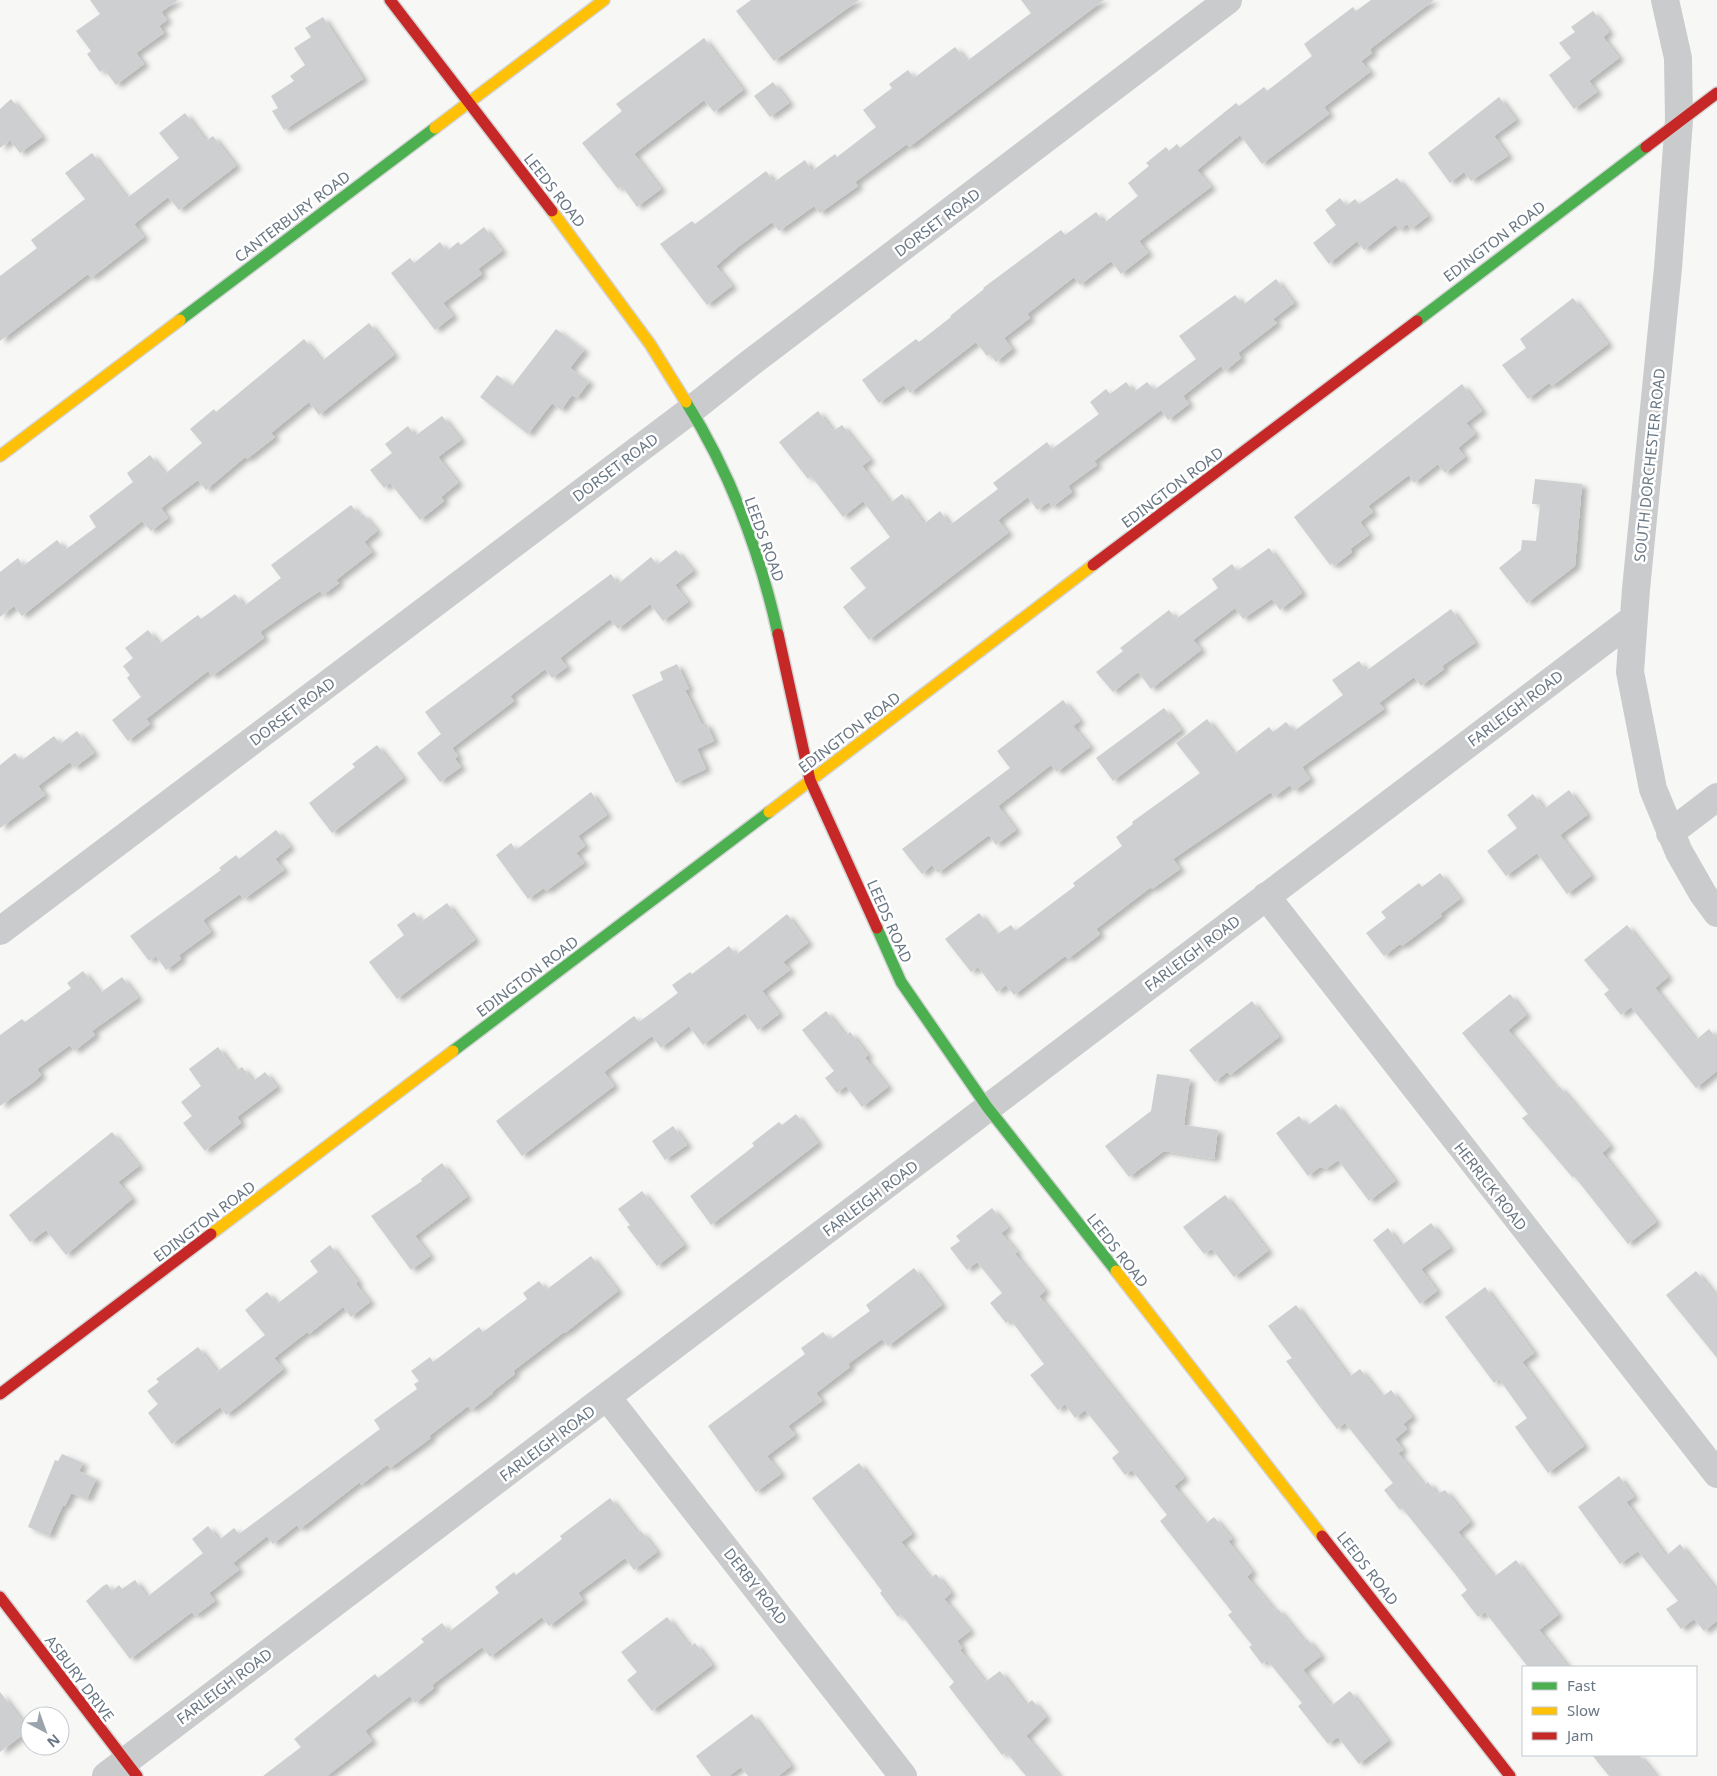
<svg xmlns="http://www.w3.org/2000/svg" width="1717" height="1776" font-family="'Noto Sans',sans-serif">
<style>
.building{fill:#cdcfd0;filter:url(#shadow)}
.lines{fill:none;stroke-linecap:round;stroke-linejoin:round}
.fast-casing{stroke:#d3d4d4;stroke-width:14}
.slow-casing{stroke:#d3d4d4;stroke-width:14}
.jam-casing{stroke:#d3d4d4;stroke-width:14}
.street{stroke:#cacbcc;stroke-width:28}
.fast{stroke:#4caf50;stroke-width:11}
.slow{stroke:#ffc107;stroke-width:11}
.jam{stroke:#c62828;stroke-width:11}
.labels{text-anchor:middle;dominant-baseline:central;stroke-width:5;stroke-linejoin:round;paint-order:stroke}
.street-label{font-size:15px;fill:#697784;stroke:#fff}
</style>
<defs>
<filter id="shadow"><feDropShadow dx="5.5" dy="3" stdDeviation="2.5" flood-color="#0004"/></filter>
</defs>
<rect width="100%" height="100%" fill="#f7f7f6"/>
<path class="building" d="M 90,0 L 178,0 L 161,12 L 167,20 L 159,26 L 164,33 L 136,53 L 144,64 L 116,85 L 104,69 L 100,72 L 87,54 L 91,51 L 76,31 L 100,14 Z
M 751,0 L 859,0 L 774,61 L 736,11 Z
M 1021,0 L 1104,0 L 909,147 L 907,144 L 855,182 L 858,186 L 820,213 L 814,206 L 779,231 L 772,222 L 738,247 L 716,266 L 732,286 L 707,305 L 660,244 L 692,221 L 695,224 L 766,171 L 774,182 L 805,160 L 812,171 L 835,154 L 837,157 L 876,127 L 863,110 L 892,88 L 889,84 L 908,70 L 914,78 L 955,47 L 967,61 L 1031,13 Z
M 1371,0 L 1434,0 L 1370,49 L 1372,53 L 1361,61 L 1370,72 L 1324,107 L 1329,114 L 1262,164 L 1240,135 L 1197,170 L 1211,187 L 1139,241 L 1148,253 L 1121,274 L 1111,261 L 1080,285 L 1074,277 L 1027,314 L 1030,318 L 1004,338 L 1012,349 L 996,362 L 990,354 L 987,356 L 976,342 L 910,393 L 904,385 L 879,403 L 862,380 L 916,339 L 919,342 L 951,317 L 950,316 L 984,289 L 983,288 L 1061,230 L 1065,235 L 1096,212 L 1104,223 L 1138,196 L 1128,183 L 1149,166 L 1146,163 L 1166,147 L 1169,151 L 1177,144 L 1180,148 L 1236,103 L 1239,106 L 1264,87 L 1267,91 L 1312,56 L 1304,44 L 1353,7 L 1356,11 Z
M 1593,11 L 1609,32 L 1603,37 L 1619,58 L 1589,81 L 1597,92 L 1574,109 L 1549,75 L 1571,58 L 1559,43 L 1575,32 L 1571,27 Z
M 323,17 L 363,79 L 284,130 L 272,111 L 278,108 L 271,96 L 294,81 L 290,76 L 305,65 L 294,48 L 311,37 L 305,28 Z
M 704,38 L 743,90 L 714,112 L 704,100 L 634,154 L 661,189 L 637,207 L 622,186 L 618,189 L 582,143 L 622,111 L 616,104 Z
M 773,82 L 789,103 L 770,117 L 754,96 Z
M 1499,97 L 1516,120 L 1494,136 L 1508,156 L 1471,181 L 1464,172 L 1450,183 L 1428,153 Z
M 11,99 L 42,137 L 20,153 L 10,140 L 0,148 L 0,109 Z
M 185,113 L 206,141 L 213,136 L 236,166 L 179,210 L 168,197 L 134,224 L 144,237 L 91,278 L 88,274 L 0,341 L 0,276 L 37,248 L 31,240 L 85,199 L 65,173 L 92,153 L 127,198 L 179,158 L 159,133 Z
M 1397,178 L 1428,216 L 1411,229 L 1407,224 L 1400,230 L 1395,225 L 1364,250 L 1357,241 L 1329,264 L 1313,243 L 1336,225 L 1325,210 L 1340,198 L 1346,206 L 1355,199 L 1359,204 Z
M 484,227 L 502,251 L 478,269 L 482,274 L 443,303 L 453,316 L 435,330 L 391,273 L 410,258 L 414,263 L 440,242 L 447,251 L 458,242 L 461,245 Z
M 1276,279 L 1294,303 L 1273,319 L 1277,323 L 1238,353 L 1241,358 L 1225,371 L 1221,366 L 1183,396 L 1189,404 L 1168,420 L 1161,410 L 1094,461 L 1097,465 L 1068,486 L 1072,492 L 1052,507 L 1049,502 L 1037,510 L 1028,497 L 998,520 L 1008,533 L 869,640 L 843,607 L 866,588 L 850,568 L 890,537 L 863,501 L 843,517 L 811,476 L 808,479 L 779,442 L 818,411 L 833,431 L 842,425 L 870,460 L 862,466 L 890,503 L 902,494 L 924,524 L 940,511 L 950,525 L 998,489 L 993,483 L 1047,442 L 1052,449 L 1099,414 L 1090,402 L 1106,389 L 1110,394 L 1126,382 L 1134,392 L 1147,382 L 1154,390 L 1196,359 L 1179,336 L 1235,295 L 1243,305 Z
M 1573,298 L 1608,344 L 1552,386 L 1549,383 L 1528,399 L 1502,365 L 1526,348 L 1520,339 Z
M 369,323 L 394,355 L 319,415 L 309,402 L 271,433 L 275,437 L 247,459 L 245,457 L 206,490 L 198,480 L 161,508 L 168,518 L 151,531 L 142,521 L 22,616 L 14,606 L 0,617 L 0,572 L 18,558 L 23,566 L 57,540 L 65,550 L 96,527 L 89,516 L 133,482 L 127,473 L 150,455 L 165,474 L 202,443 L 190,429 L 214,409 L 216,412 L 304,339 L 322,361 Z
M 556,329 L 584,350 L 570,368 L 589,382 L 577,398 L 572,395 L 561,410 L 552,403 L 528,434 L 480,397 L 497,375 L 512,386 Z
M 1462,384 L 1482,411 L 1466,423 L 1475,434 L 1458,448 L 1465,457 L 1445,473 L 1438,464 L 1414,483 L 1409,475 L 1368,506 L 1373,512 L 1360,522 L 1369,535 L 1350,549 L 1352,552 L 1334,566 L 1332,563 L 1330,565 L 1294,517 Z
M 442,416 L 461,440 L 438,457 L 458,483 L 441,497 L 444,501 L 420,520 L 390,483 L 384,488 L 370,470 L 392,453 L 385,444 L 408,426 L 415,436 Z
M 1535,479 L 1582,484 L 1575,566 L 1527,603 L 1499,568 L 1521,550 L 1522,540 L 1536,541 L 1540,504 L 1532,504 Z
M 351,505 L 360,516 L 363,514 L 377,531 L 364,542 L 372,552 L 336,580 L 339,583 L 323,595 L 320,591 L 300,604 L 260,632 L 264,638 L 212,676 L 208,671 L 146,719 L 150,724 L 128,741 L 112,720 L 141,697 L 127,678 L 130,675 L 123,666 L 133,658 L 125,648 L 148,630 L 159,644 L 198,615 L 201,619 L 235,594 L 244,606 L 281,578 L 271,565 Z
M 1269,548 L 1302,593 L 1280,610 L 1272,599 L 1243,619 L 1235,608 L 1193,640 L 1201,650 L 1151,689 L 1138,672 L 1113,692 L 1096,672 L 1123,651 L 1120,648 L 1169,610 L 1176,619 L 1218,588 L 1212,579 L 1232,564 L 1237,571 Z
M 676,550 L 693,571 L 675,585 L 688,602 L 663,621 L 650,604 L 618,629 L 610,619 L 560,658 L 567,667 L 552,678 L 545,669 L 510,696 L 514,701 L 452,748 L 458,756 L 455,759 L 461,767 L 440,782 L 417,753 L 441,734 L 425,712 L 611,574 L 618,584 L 651,557 L 657,565 Z
M 1451,609 L 1475,643 L 1442,666 L 1444,669 L 1421,686 L 1414,677 L 1379,703 L 1384,709 L 1302,767 L 1310,779 L 1294,791 L 1290,785 L 1274,797 L 1271,792 L 1173,859 L 1180,869 L 1152,889 L 1151,887 L 1096,929 L 1100,934 L 1068,959 L 1065,956 L 1014,995 L 1006,985 L 997,992 L 978,967 L 971,972 L 945,939 L 979,913 L 996,935 L 1011,925 L 1015,931 L 1075,886 L 1073,883 L 1122,846 L 1116,837 L 1133,824 L 1132,822 L 1200,773 L 1176,743 L 1207,719 L 1234,754 L 1269,727 L 1273,732 L 1286,722 L 1294,731 L 1343,695 L 1332,680 L 1359,661 L 1366,671 Z
M 677,664 L 689,689 L 685,690 L 702,725 L 706,723 L 714,741 L 697,749 L 706,769 L 676,783 L 632,695 L 663,680 L 660,672 Z
M 1063,700 L 1080,721 L 1073,726 L 1090,747 L 1057,772 L 1051,765 L 998,806 L 1016,830 L 996,845 L 989,835 L 938,873 L 932,865 L 922,874 L 902,849 L 1010,768 L 997,751 Z
M 1164,708 L 1181,730 L 1113,781 L 1096,758 Z
M 77,731 L 94,753 L 74,768 L 70,762 L 38,786 L 45,795 L 0,828 L 0,765 L 15,753 L 21,761 L 54,736 L 60,744 Z
M 377,745 L 403,778 L 332,833 L 309,803 L 355,767 L 352,764 Z
M 1569,790 L 1587,815 L 1560,835 L 1591,876 L 1567,894 L 1537,853 L 1506,876 L 1487,851 L 1517,828 L 1507,815 L 1533,794 L 1544,809 Z
M 591,792 L 607,815 L 578,836 L 585,846 L 576,853 L 584,863 L 546,891 L 544,888 L 528,899 L 496,855 L 511,843 L 516,850 Z
M 276,830 L 290,847 L 275,859 L 284,870 L 244,899 L 240,894 L 203,920 L 211,932 L 179,955 L 181,959 L 166,970 L 156,956 L 149,961 L 130,936 L 221,870 L 219,868 L 236,855 L 239,859 Z
M 1440,873 L 1460,899 L 1440,914 L 1442,916 L 1402,946 L 1400,944 L 1384,956 L 1366,933 L 1386,918 L 1381,912 L 1419,883 L 1422,887 Z
M 447,903 L 475,940 L 397,999 L 369,962 L 404,935 L 397,925 L 414,912 L 421,922 Z
M 787,914 L 808,943 L 783,962 L 790,970 L 762,991 L 779,1014 L 758,1030 L 745,1013 L 703,1045 L 689,1026 L 661,1048 L 652,1036 L 604,1072 L 614,1086 L 522,1156 L 496,1121 L 634,1016 L 639,1022 L 678,993 L 672,985 L 690,972 L 692,974 L 729,946 L 736,955 Z
M 1627,925 L 1668,977 L 1655,988 L 1696,1040 L 1709,1029 L 1717,1039 L 1717,1071 L 1696,1088 L 1631,1007 L 1621,1015 L 1604,994 L 1609,990 L 1584,960 Z
M 83,971 L 100,993 L 122,977 L 138,998 L 92,1031 L 95,1035 L 74,1051 L 70,1045 L 37,1069 L 41,1075 L 35,1081 L 0,1106 L 0,1035 L 22,1019 L 25,1022 L 71,988 L 67,983 Z
M 1510,994 L 1526,1015 L 1508,1030 L 1557,1089 L 1559,1086 L 1610,1146 L 1602,1153 L 1656,1222 L 1628,1244 L 1574,1176 L 1573,1178 L 1522,1118 L 1528,1114 L 1462,1033 Z
M 1252,1001 L 1279,1037 L 1230,1075 L 1227,1072 L 1215,1082 L 1189,1050 Z
M 826,1011 L 846,1036 L 850,1032 L 868,1055 L 865,1058 L 888,1087 L 862,1107 L 846,1086 L 837,1093 L 825,1078 L 834,1071 L 802,1030 Z
M 218,1047 L 236,1071 L 242,1067 L 253,1081 L 265,1072 L 277,1087 L 237,1117 L 241,1123 L 205,1151 L 183,1123 L 192,1116 L 181,1102 L 201,1086 L 189,1069 Z
M 1157,1074 L 1190,1079 L 1184,1125 L 1218,1130 L 1214,1159 L 1164,1151 L 1129,1177 L 1105,1146 L 1151,1111 Z
M 1336,1104 L 1395,1181 L 1369,1201 L 1338,1160 L 1326,1169 L 1320,1167 L 1308,1176 L 1276,1133 L 1299,1116 L 1307,1126 Z
M 796,1114 L 818,1143 L 711,1225 L 690,1196 L 754,1146 L 752,1143 L 779,1122 L 782,1125 Z
M 673,1126 L 687,1145 L 665,1160 L 652,1141 Z
M 112,1132 L 139,1166 L 118,1182 L 132,1199 L 66,1255 L 46,1230 L 30,1242 L 9,1215 Z
M 442,1163 L 467,1197 L 415,1236 L 430,1256 L 411,1270 L 371,1216 L 422,1181 L 421,1179 Z
M 642,1191 L 684,1245 L 657,1266 L 627,1227 L 630,1225 L 618,1209 Z
M 1225,1195 L 1268,1251 L 1234,1277 L 1212,1249 L 1204,1254 L 1183,1227 Z
M 992,1208 L 1008,1228 L 1001,1233 L 1017,1252 L 1015,1254 L 1045,1291 L 1039,1296 L 1184,1478 L 1174,1486 L 1205,1524 L 1214,1517 L 1232,1539 L 1228,1541 L 1252,1572 L 1247,1577 L 1275,1611 L 1278,1609 L 1304,1641 L 1307,1639 L 1321,1656 L 1303,1670 L 1331,1706 L 1350,1691 L 1388,1741 L 1359,1764 L 1338,1737 L 1328,1744 L 1298,1706 L 1302,1703 L 1267,1660 L 1262,1664 L 1249,1647 L 1252,1645 L 1228,1615 L 1232,1612 L 1160,1521 L 1167,1515 L 1132,1470 L 1125,1475 L 1112,1458 L 1119,1452 L 1085,1410 L 1075,1418 L 1065,1404 L 1058,1410 L 1030,1375 L 1044,1364 L 1010,1319 L 1006,1323 L 990,1303 L 1002,1293 L 977,1262 L 967,1270 L 950,1248 L 960,1241 L 956,1236 Z
M 1431,1223 L 1450,1248 L 1421,1269 L 1437,1291 L 1420,1304 L 1373,1240 L 1388,1228 L 1401,1246 Z
M 330,1245 L 358,1282 L 356,1284 L 370,1302 L 351,1317 L 343,1307 L 309,1334 L 307,1332 L 274,1358 L 283,1369 L 242,1403 L 226,1415 L 220,1407 L 172,1444 L 148,1413 L 158,1404 L 147,1391 L 159,1382 L 156,1379 L 198,1347 L 217,1372 L 265,1335 L 245,1310 L 267,1292 L 277,1304 L 318,1272 L 310,1261 Z
M 591,1256 L 618,1291 L 565,1333 L 564,1332 L 513,1371 L 515,1374 L 492,1392 L 493,1393 L 471,1410 L 468,1406 L 429,1436 L 431,1438 L 390,1468 L 387,1465 L 361,1485 L 360,1482 L 300,1529 L 297,1525 L 273,1544 L 267,1536 L 233,1563 L 239,1570 L 209,1593 L 215,1601 L 195,1616 L 192,1612 L 130,1659 L 86,1601 L 103,1586 L 107,1584 L 112,1591 L 119,1585 L 122,1589 L 135,1580 L 147,1597 L 203,1553 L 192,1539 L 208,1526 L 219,1540 L 234,1528 L 239,1534 L 380,1429 L 374,1420 L 417,1389 L 414,1384 L 419,1381 L 411,1371 L 430,1357 L 433,1362 L 479,1327 L 483,1332 L 527,1299 L 523,1293 L 539,1281 L 546,1290 Z
M 914,1268 L 942,1305 L 888,1346 L 882,1339 L 848,1364 L 850,1367 L 816,1393 L 822,1401 L 788,1426 L 795,1435 L 767,1456 L 781,1474 L 756,1492 L 708,1426 L 805,1354 L 801,1348 L 823,1332 L 830,1340 L 870,1311 L 866,1305 Z
M 1696,1271 L 1717,1297 L 1717,1358 L 1666,1295 Z
M 1485,1287 L 1534,1353 L 1522,1362 L 1584,1446 L 1548,1473 L 1515,1427 L 1527,1418 L 1499,1379 L 1494,1383 L 1445,1317 Z
M 1296,1305 L 1349,1377 L 1360,1369 L 1382,1397 L 1391,1390 L 1412,1417 L 1403,1424 L 1407,1429 L 1395,1439 L 1403,1450 L 1398,1453 L 1424,1485 L 1428,1482 L 1437,1494 L 1445,1490 L 1470,1522 L 1458,1532 L 1494,1577 L 1516,1560 L 1558,1615 L 1539,1630 L 1568,1667 L 1528,1667 L 1485,1612 L 1478,1617 L 1461,1595 L 1467,1590 L 1456,1575 L 1402,1508 L 1400,1510 L 1384,1490 L 1393,1483 L 1345,1423 L 1337,1429 L 1317,1403 L 1286,1361 L 1292,1358 L 1268,1326 Z
M 62,1454 L 83,1463 L 79,1471 L 96,1479 L 87,1499 L 71,1493 L 65,1506 L 63,1505 L 49,1536 L 28,1527 L 55,1460 L 58,1461 Z
M 859,1463 L 912,1534 L 901,1542 L 930,1578 L 936,1574 L 951,1593 L 944,1599 L 970,1631 L 957,1641 L 962,1648 L 960,1650 L 985,1682 L 1000,1671 L 1026,1705 L 1032,1700 L 1046,1717 L 1026,1736 L 1059,1776 L 1026,1776 L 1006,1752 L 1002,1755 L 949,1687 L 954,1682 L 901,1614 L 898,1617 L 880,1593 L 882,1591 L 812,1498 Z
M 1619,1476 L 1634,1497 L 1626,1502 L 1666,1556 L 1680,1544 L 1717,1591 L 1717,1621 L 1704,1631 L 1694,1619 L 1681,1629 L 1666,1609 L 1678,1601 L 1638,1551 L 1620,1564 L 1578,1507 Z
M 610,1498 L 638,1534 L 641,1531 L 657,1552 L 634,1570 L 625,1558 L 578,1593 L 583,1600 L 549,1626 L 542,1617 L 490,1657 L 482,1647 L 432,1685 L 434,1688 L 415,1703 L 410,1696 L 365,1731 L 372,1741 L 327,1776 L 263,1776 L 301,1747 L 294,1739 L 375,1674 L 378,1678 L 424,1642 L 421,1639 L 442,1623 L 449,1632 L 499,1593 L 495,1587 L 514,1572 L 516,1575 L 562,1539 L 560,1536 Z
M 667,1617 L 690,1647 L 695,1643 L 712,1665 L 652,1711 L 627,1680 L 637,1672 L 621,1652 Z
M 0,1692 L 29,1730 L 0,1752 Z
M 752,1714 L 791,1766 L 778,1776 L 748,1776 L 741,1767 L 729,1776 L 711,1776 L 696,1756 Z
M 1592,1755 L 1639,1755 L 1656,1776 L 1609,1776 Z"/>
<g class="lines">
<defs>
<path id="fast" d="M 180,320 L 435,128
M 1417,321 L 1646,147
M 686,402 C 730,472 760,553 778,634
M 877,928 L 901,982 L 988,1108 L 1116,1271
M 453,1051 L 769,812"/>
<path id="slow" d="M 435,128 L 604,0
M 552,211 L 650,344 L 686,402
M 0,456 L 180,320
M 769,812 L 1093,565
M 211,1234 L 453,1051
M 1116,1271 L 1322,1536"/>
<path id="jam" d="M 390,0 L 552,211
M 1646,147 L 1717,93
M 1093,565 L 1417,321
M 778,634 L 810,780 L 877,928
M 0,1394 L 211,1234
M 1322,1536 L 1510,1776
M 0,1597 L 137,1776"/>
</defs>
<use href="#fast" class="fast-casing"/>
<use href="#slow" class="slow-casing"/>
<use href="#jam" class="jam-casing"/>
<path class="street" d="M 1665,0 L 1678,58 L 1679,120 L 1668,268 L 1636,589 L 1630,672 L 1653,789 L 1679,852 L 1703,894 L 1717,913
M 1670,833 L 1717,797
M 1266,896 L 1717,1474
M 0,931 L 691,410 L 749,364 L 1228,0
M 607,1397 L 903,1776
M 106,1776 L 1633,619"/>
<use href="#fast" class="fast"/>
<use href="#slow" class="slow"/>
<use href="#jam" class="jam"/>
</g>
<g class="labels">
<g class="street-label">
<text transform="translate(555 190) rotate(52)">LEEDS ROAD</text>
<text transform="translate(292 216) rotate(-37)">CANTERBURY ROAD</text>
<text transform="translate(937 222) rotate(-37)">DORSET ROAD</text>
<text transform="translate(1494 241) rotate(-37)">EDINGTON ROAD</text>
<text transform="translate(1649 465) rotate(-84)">SOUTH DORCHESTER ROAD</text>
<text transform="translate(615 467) rotate(-37)">DORSET ROAD</text>
<text transform="translate(1172 487) rotate(-37)">EDINGTON ROAD</text>
<text transform="translate(765 539) rotate(70)">LEEDS ROAD</text>
<text transform="translate(1515 708) rotate(-37)">FARLEIGH ROAD</text>
<text transform="translate(292 711) rotate(-37)">DORSET ROAD</text>
<text transform="translate(849 732) rotate(-37)">EDINGTON ROAD</text>
<text transform="translate(890 921) rotate(66)">LEEDS ROAD</text>
<text transform="translate(1192 953) rotate(-37)">FARLEIGH ROAD</text>
<text transform="translate(527 976) rotate(-37)">EDINGTON ROAD</text>
<text transform="translate(1491 1186) rotate(52)">HERRICK ROAD</text>
<text transform="translate(870 1198) rotate(-37)">FARLEIGH ROAD</text>
<text transform="translate(204 1221) rotate(-37)">EDINGTON ROAD</text>
<text transform="translate(1118 1250) rotate(52)">LEEDS ROAD</text>
<text transform="translate(547 1443) rotate(-37)">FARLEIGH ROAD</text>
<text transform="translate(1368 1568) rotate(52)">LEEDS ROAD</text>
<text transform="translate(756 1586) rotate(52)">DERBY ROAD</text>
<text transform="translate(80 1678) rotate(53)">ASBURY DRIVE</text>
<text transform="translate(224 1686) rotate(-37)">FARLEIGH ROAD</text>
</g>
</g>
<rect x="1522" y="1666" width="175" height="90" fill="#ffffff" stroke="#c3c9ce"/>
<rect x="1532" y="1682" width="25" height="8" fill="#4caf50" stroke="#c3c9ce"/>
<text x="1567" y="1691" font-size="15" fill="#697784">Fast</text>
<rect x="1532" y="1707" width="25" height="8" fill="#ffc107" stroke="#c3c9ce"/>
<text x="1567" y="1716" font-size="15" fill="#697784">Slow</text>
<rect x="1532" y="1732" width="25" height="8" fill="#c62828" stroke="#c3c9ce"/>
<text x="1567" y="1741" font-size="15" fill="#697784">Jam</text>
<g transform="translate(45 1731) rotate(139)"><circle r="24" fill="#ffffff" stroke="#c3c9ce"/>
<path d="M0-4L9 19L0 12L-9 19Z" fill="#9ba4ac"/>
<text y="-8" font-size="14" font-weight="bold" text-anchor="middle" fill="#697784">N</text>
</g>
</svg>
